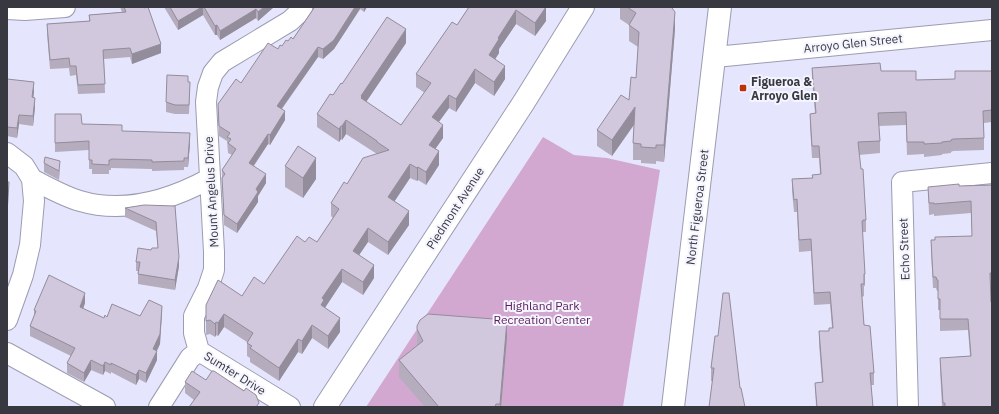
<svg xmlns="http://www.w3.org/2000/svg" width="999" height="414" font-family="'IBM Plex Sans',sans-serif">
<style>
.green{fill:#d3a8d0}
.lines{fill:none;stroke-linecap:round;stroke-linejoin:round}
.street-casing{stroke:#9b9cb1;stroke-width:22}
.secondary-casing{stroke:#9b9cb1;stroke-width:24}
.street{stroke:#fff;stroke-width:20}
.secondary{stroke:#fff;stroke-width:22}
.wall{fill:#b5acbe}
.shaded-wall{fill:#938c9b}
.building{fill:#d2c8dd;stroke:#938c9b}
.poi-dot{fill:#bc320b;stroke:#f4f5fe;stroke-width:1.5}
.labels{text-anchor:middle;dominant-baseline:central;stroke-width:4;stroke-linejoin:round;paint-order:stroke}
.street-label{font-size:12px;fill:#383841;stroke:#f4f5fe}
.poi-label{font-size:12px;font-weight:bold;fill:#383841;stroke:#f4f5fe;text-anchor:start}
.park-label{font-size:12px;fill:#5b1c5a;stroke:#f4f5fe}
</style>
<rect width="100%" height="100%" fill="#e5e6fd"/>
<path class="green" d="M 543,137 L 574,155 L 607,158 L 660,170 L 623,407 L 366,407 Z"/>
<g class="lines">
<defs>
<path id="street" d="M 7,9 L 25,10 L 65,7
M 715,57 L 992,30
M 7,153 L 24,166 L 32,179 L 34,201 L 30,245 L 23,275 L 7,320
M 32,179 C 47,187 63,196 80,201 C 124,214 170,200 209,179
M 199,351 L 290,407
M 7,353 L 105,407
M 159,407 L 190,358 L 199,351 L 194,333 L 194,316 L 208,288 L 214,270 L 214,252 L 206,102 L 208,87 L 213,73 L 222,62 L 290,21 L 305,7
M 908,407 L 902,182 L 992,173"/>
<path id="secondary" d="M 325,407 L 524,102 L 583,7
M 673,407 L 720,7"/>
</defs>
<use href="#street" class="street-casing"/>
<use href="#secondary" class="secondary-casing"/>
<use href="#street" class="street"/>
<use href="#secondary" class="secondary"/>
</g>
<path class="wall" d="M 120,7 L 143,7 L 161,53 L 132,64 L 130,57 L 104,59 L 105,93 L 78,94 L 76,75 L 70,76 L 69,68 L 50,69 L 47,34 L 47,24 L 89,21 L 89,15 L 122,12 Z
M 164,7 L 274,7 L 258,21 L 256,18 L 220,40 L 217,35 L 215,35 L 203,15 L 178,30 Z
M 312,7 L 367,7 L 364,12 L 360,9 L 334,49 L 323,59 L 318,57 L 282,109 L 285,120 L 270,145 L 268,144 L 254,166 L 266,183 L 258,196 L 258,202 L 237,233 L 224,225 L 222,170 L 232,155 L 228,153 L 227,141 L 219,136 L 218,104 L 278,49 L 293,39 L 312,10 Z
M 469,7 L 545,7 L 546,21 L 535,36 L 516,24 L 499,49 L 499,53 L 495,59 L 505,79 L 494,96 L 475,83 L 456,112 L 449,108 L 439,122 L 443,138 L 435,149 L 439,165 L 426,185 L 418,180 L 417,181 L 410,178 L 394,202 L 409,225 L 388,255 L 368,242 L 359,255 L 374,278 L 363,295 L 342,282 L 325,308 L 340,332 L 328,349 L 312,338 L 302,354 L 298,352 L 279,381 L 250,362 L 250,358 L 247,356 L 247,342 L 224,327 L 218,336 L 216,335 L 215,337 L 210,334 L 206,335 L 206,305 L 242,296 L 264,284 L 305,242 L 317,242 L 333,218 L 331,216 L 331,203 L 347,184 L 377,154 L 346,134 L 342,140 L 341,139 L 339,142 L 317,127 L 317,114 L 342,84 L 406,43 L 366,102 L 401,125 L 425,93 L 416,87 L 416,74 L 457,25 Z
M 620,7 L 672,7 L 675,29 L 664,162 L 656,161 L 656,164 L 641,163 L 641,160 L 633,160 L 633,143 L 634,125 L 612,156 L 597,146 L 597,130 L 629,100 L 636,78 L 638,47 L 629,41 L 629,25 L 620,19 Z
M 812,68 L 881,71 L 916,80 L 955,79 L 992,71 L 992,122 L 984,123 L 984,150 L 953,151 L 951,152 L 951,153 L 942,154 L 942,155 L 924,157 L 924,154 L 907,155 L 906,125 L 879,126 L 880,141 L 880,153 L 859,155 L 866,220 L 866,232 L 863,232 L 863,233 L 862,233 L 865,274 L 865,286 L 864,286 L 864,296 L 862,297 L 864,325 L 874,373 L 874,385 L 871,385 L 873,407 L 816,407 L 815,383 L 822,382 L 819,344 L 819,331 L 829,331 L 832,328 L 830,304 L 814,305 L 811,251 L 799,252 L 797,212 L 794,212 L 792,191 L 792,179 L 812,178 L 820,174 L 819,158 L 812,158 L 810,126 L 810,114 L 815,113 L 812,81 Z
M 7,79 L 34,92 L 33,98 L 35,107 L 33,126 L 19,124 L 17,138 L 7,136 Z
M 188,82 L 190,91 L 189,114 L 175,114 L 166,112 L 166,102 Z
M 55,114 L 82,124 L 190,143 L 188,167 L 184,167 L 184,170 L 152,171 L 152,169 L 111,168 L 111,170 L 109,170 L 109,174 L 92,174 L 92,169 L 89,169 L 89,150 L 55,152 Z
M 44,163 L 60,171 L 59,180 L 44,172 Z
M 285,166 L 316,179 L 303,198 L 285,187 Z
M 992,185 L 992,285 L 990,285 L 992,407 L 942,407 L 940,369 L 940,358 L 970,356 L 968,330 L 940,331 L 940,310 L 938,310 L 938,291 L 937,291 L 936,288 L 933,288 L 931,251 L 931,240 L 972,236 L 971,213 L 934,216 L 934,214 L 929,215 L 928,187 Z
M 175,206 L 179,266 L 175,290 L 138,284 L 138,271 L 136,271 L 136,262 L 151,250 L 158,248 L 156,231 L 125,217 L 125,208 Z
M 85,303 L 83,309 L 104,318 L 107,317 L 162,315 L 160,344 L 157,351 L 157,360 L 146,383 L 139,379 L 136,385 L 111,372 L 111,374 L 105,371 L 103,375 L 91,370 L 84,382 L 67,373 L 67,363 L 71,356 L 30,336 L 30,326 L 34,317 L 34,310 Z
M 417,326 L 507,337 L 501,407 L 425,407 L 399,377 L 399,360 L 417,346 Z
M 715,336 L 740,388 L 711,381 L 711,368 Z
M 206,380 L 259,407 L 194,400 L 185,393 L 185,382 Z"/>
<path class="shaded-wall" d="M 202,7 L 203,7 L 203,15 L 178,30 L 178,21 Z
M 264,7 L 274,7 L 258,21 L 258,12 Z
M 355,7 L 360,7 L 360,9 L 334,49 L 323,59 L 323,49 Z
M 364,7 L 367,7 L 364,12 Z
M 546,7 L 546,21 L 535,36 L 535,23 Z
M 256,9 L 256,18 L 220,40 L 220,31 Z
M 516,10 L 516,24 L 499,49 L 499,53 L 489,69 L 489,55 L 498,38 Z
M 675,12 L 675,29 L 664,162 L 664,145 Z
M 217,25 L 217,35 L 215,35 L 215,26 Z
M 406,29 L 406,43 L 362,108 L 361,96 Z
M 161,44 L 161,53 L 132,64 L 132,54 Z
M 318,47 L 318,57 L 277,115 L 277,106 Z
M 505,66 L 505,79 L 494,96 L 494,82 Z
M 475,69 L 475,83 L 456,112 L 456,99 Z
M 34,82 L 34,92 L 32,107 L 32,97 Z
M 449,95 L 449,108 L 432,131 L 432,117 Z
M 35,98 L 35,107 L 33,126 L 33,116 Z
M 635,107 L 635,123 L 612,156 L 612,140 Z
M 285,111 L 285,120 L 270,145 L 270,135 Z
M 19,115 L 19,124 L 17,138 L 17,128 Z
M 346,120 L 346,134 L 342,140 L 342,126 Z
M 443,125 L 443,138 L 429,158 L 429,145 Z
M 341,126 L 341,139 L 339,142 L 339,129 Z
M 190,133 L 190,143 L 188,167 L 188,158 Z
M 268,134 L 268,144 L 249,172 L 249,163 Z
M 439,151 L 439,165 L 426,185 L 426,172 Z
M 316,158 L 316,179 L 303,198 L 303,178 Z
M 410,164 L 410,178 L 388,211 L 388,197 Z
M 418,167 L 418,180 L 417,181 L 417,168 Z
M 266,174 L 266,183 L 258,196 L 258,202 L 237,233 L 237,224 L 256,189 Z
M 409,211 L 409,225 L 388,255 L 388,242 Z
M 368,228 L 368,242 L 353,264 L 353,251 Z
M 179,257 L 179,266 L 175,290 L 175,280 Z
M 374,265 L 374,278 L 363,295 L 363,282 Z
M 342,269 L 342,282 L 324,309 L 321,305 L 322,298 Z
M 85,293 L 85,303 L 80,317 L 80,307 Z
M 162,306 L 160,344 L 153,358 L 153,349 Z
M 224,314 L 224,327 L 218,336 L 218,323 Z
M 340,318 L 340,332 L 328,349 L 328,336 Z
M 507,320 L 507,337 L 501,407 L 500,407 Z
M 216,322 L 216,335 L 215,337 L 215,324 Z
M 312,325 L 312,338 L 302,354 L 302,341 Z
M 298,339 L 298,352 L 279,381 L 279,368 Z
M 157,351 L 157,360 L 146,383 L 146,373 Z
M 91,360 L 91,370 L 84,382 L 84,373 Z
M 105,362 L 105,371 L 103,375 L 103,366 Z
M 139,370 L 139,379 L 136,385 L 136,375 Z"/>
<path class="building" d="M 124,7 L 143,7 L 144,8 L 146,7 L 148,7 L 161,44 L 132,54 L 130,48 L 103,50 L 105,84 L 78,85 L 76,66 L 70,66 L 69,58 L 50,60 L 47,24 L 90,21 L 89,15 L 126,12 Z
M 170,7 L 202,7 L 178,21 Z
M 204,7 L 264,7 L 258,12 L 256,9 L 220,31 L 217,25 L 215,26 Z
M 313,7 L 355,7 L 334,40 L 323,49 L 318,47 L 277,106 L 285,111 L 270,135 L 268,134 L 249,163 L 266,174 L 256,189 L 258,192 L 237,224 L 224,215 L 222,178 L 225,174 L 222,170 L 236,149 L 228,143 L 231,139 L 227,137 L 230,133 L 219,126 L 218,104 L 236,79 L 241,83 L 268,43 L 278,49 L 280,45 L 282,46 L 286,40 L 288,41 L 291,37 L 293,39 L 314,8 Z
M 469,7 L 546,7 L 535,23 L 516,10 L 498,38 L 499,39 L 489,55 L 505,66 L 494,82 L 475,69 L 456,99 L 449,95 L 432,117 L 443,125 L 429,145 L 439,151 L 426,172 L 418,167 L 417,168 L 410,164 L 388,197 L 409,211 L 388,242 L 368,228 L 353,251 L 374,265 L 363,282 L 342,269 L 322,298 L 324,300 L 321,305 L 340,318 L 328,336 L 312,325 L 302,341 L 298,339 L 279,368 L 250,348 L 252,346 L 247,343 L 253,333 L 224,314 L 218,323 L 216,322 L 215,324 L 210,320 L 206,321 L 206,305 L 218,280 L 242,296 L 254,277 L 264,284 L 297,236 L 305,242 L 309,237 L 317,242 L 339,209 L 331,203 L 344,182 L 347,184 L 363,158 L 389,150 L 377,142 L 377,141 L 346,120 L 342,126 L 341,126 L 339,129 L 317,114 L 330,94 L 333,95 L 341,83 L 342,84 L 387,17 L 406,29 L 361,96 L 362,97 L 361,98 L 401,125 L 431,83 L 416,74 L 452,22 L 457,25 Z
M 627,7 L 672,7 L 672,8 L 675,12 L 664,145 L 656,145 L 656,148 L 641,147 L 641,144 L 633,143 L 635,107 L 612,140 L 597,130 L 621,95 L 629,100 L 631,77 L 636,78 L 639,32 L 629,25 L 636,13 Z
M 880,63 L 881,71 L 916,71 L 916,80 L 955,79 L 955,71 L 992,71 L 992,110 L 983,111 L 984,138 L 953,139 L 951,140 L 951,141 L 942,142 L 942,143 L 924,144 L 924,142 L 907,142 L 906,112 L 878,113 L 880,141 L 858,142 L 861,169 L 863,169 L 866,220 L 863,220 L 863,221 L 862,221 L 865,274 L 864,274 L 864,284 L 861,284 L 864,325 L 870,326 L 874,373 L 870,373 L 873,407 L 817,407 L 815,383 L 823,382 L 819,331 L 829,331 L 829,328 L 833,328 L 830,292 L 814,293 L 811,239 L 799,240 L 797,199 L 794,200 L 792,179 L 813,178 L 812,175 L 821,174 L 819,146 L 812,146 L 810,114 L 816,113 L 812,68 Z
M 167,75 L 188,76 L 188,82 L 190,82 L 189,105 L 175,105 L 166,102 Z
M 7,79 L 34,82 L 32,97 L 35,98 L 33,116 L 19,115 L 17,128 L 7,127 Z
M 55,114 L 81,114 L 82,124 L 122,125 L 122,131 L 190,133 L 188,158 L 184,158 L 184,161 L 152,162 L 152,160 L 111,159 L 111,160 L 109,160 L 109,165 L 92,164 L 92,160 L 89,160 L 89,141 L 55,143 Z
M 298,146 L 316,158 L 303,178 L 285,166 Z
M 45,157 L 60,161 L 59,171 L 44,163 Z
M 7,182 L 9,182 L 7,214 Z
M 959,184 L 959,186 L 992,185 L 992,273 L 990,273 L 991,302 L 992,302 L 992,407 L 945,407 L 945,403 L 943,403 L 940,358 L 971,356 L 968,319 L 940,319 L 940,299 L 938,299 L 938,280 L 937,280 L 936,277 L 933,277 L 931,240 L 935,240 L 935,237 L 972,236 L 971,201 L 934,204 L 934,203 L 929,203 L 928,187 Z
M 144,205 L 175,206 L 179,257 L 175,280 L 138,274 L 140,262 L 136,262 L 138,248 L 151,250 L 152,248 L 158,248 L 156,222 L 125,208 Z
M 49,275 L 85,293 L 80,307 L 104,318 L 105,315 L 107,317 L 112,304 L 140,316 L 149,300 L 162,306 L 160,334 L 153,349 L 157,351 L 146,373 L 139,370 L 136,375 L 111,363 L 111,365 L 105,362 L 103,366 L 91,360 L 84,373 L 67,363 L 75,348 L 30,326 L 36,311 L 34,310 Z
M 723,293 L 729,293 L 740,388 L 741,388 L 745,407 L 709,407 L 714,368 L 711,368 L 715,336 L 718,336 Z
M 428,314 L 507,320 L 500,404 L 496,404 L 495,407 L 439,407 L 399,360 L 423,341 L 417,329 L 417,326 L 420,320 Z
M 192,371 L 206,380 L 212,371 L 214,371 L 244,391 L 246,388 L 256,395 L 259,403 L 256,407 L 189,407 L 200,392 L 185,382 Z"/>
<rect class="poi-dot" x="739" y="84" width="8" height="8" rx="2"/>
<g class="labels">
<g class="street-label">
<text transform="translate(853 43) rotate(-6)">Arroyo Glen Street</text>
<text transform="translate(211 192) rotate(-93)">Mount Angelus Drive</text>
<text transform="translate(697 207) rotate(-83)">North Figueroa Street</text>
<text transform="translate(455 208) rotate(-57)">Piedmont Avenue</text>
<text transform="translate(904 249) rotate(-92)">Echo Street</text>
<text transform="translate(235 373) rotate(32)">Sumter Drive</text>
</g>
<g class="poi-label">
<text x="751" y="81">Figueroa &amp;<tspan x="751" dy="14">Arroyo Glen</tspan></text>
</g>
<g class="park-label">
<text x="542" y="305">Highland Park<tspan x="542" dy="14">Recreation Center</tspan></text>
</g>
</g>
<rect width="999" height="414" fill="none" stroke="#383841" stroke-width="16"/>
</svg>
